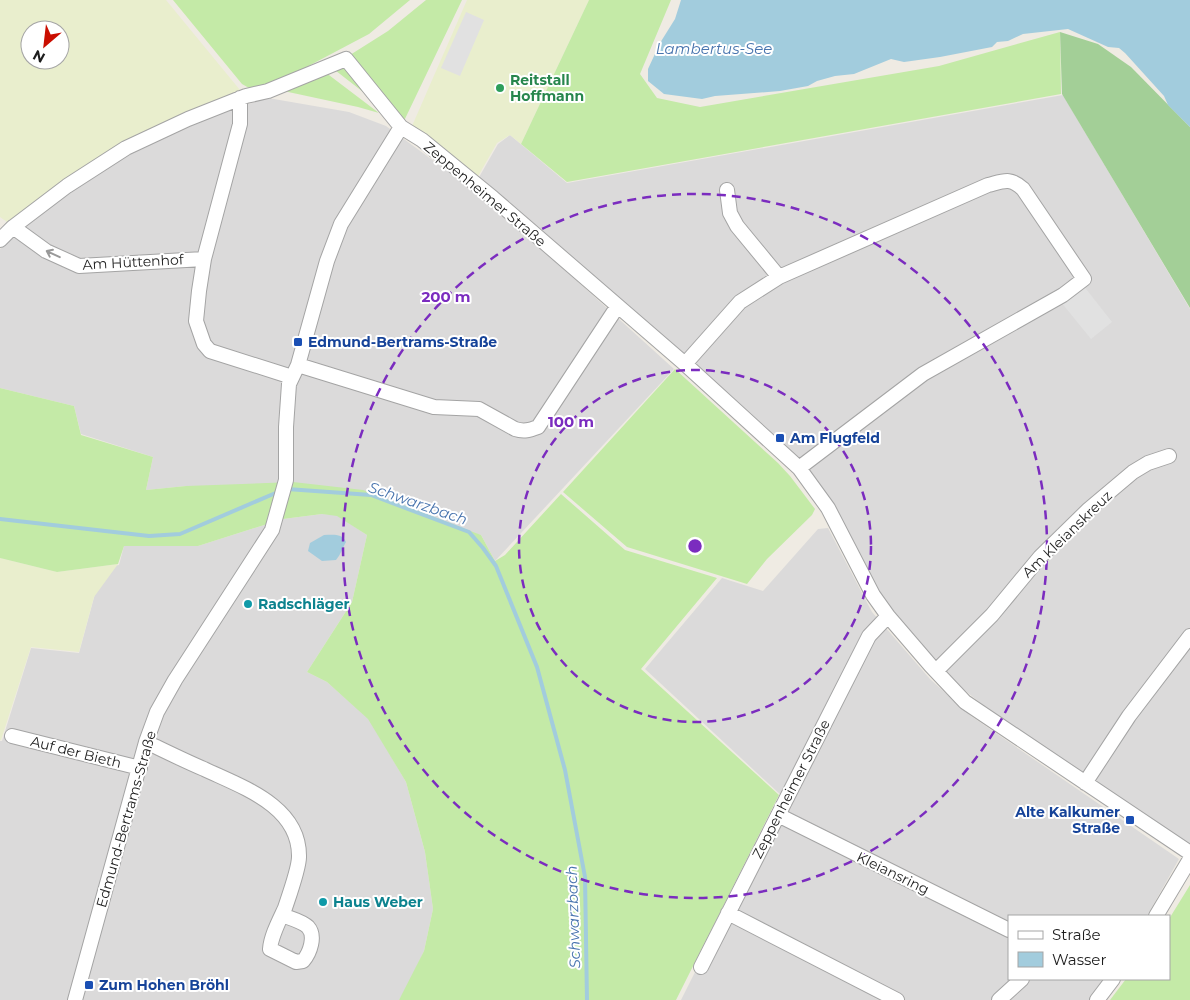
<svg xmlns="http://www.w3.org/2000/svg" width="1190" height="1000" font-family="Montserrat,sans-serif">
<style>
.residential{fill:#dbdada}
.farmland{fill:#e9eecd;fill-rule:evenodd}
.grass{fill:#c4eaa7}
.forest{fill:#a3cf97}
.parking{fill:#e1e1e1}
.water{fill:#a2ccdd}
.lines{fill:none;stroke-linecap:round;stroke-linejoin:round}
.stream{stroke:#a2ccdd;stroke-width:4}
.street-casing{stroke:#a4a4a4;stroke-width:16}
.street{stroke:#fff;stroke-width:14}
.oneway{stroke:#999}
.ring{fill:none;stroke:#7b2cbf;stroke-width:2.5;stroke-dasharray:9 6}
.leisure-dot{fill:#2e9e5b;stroke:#fff;stroke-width:2}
.transit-dot{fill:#1a4fb4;stroke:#fff;stroke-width:2}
.culture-dot{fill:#0f9aa8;stroke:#fff;stroke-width:2}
.labels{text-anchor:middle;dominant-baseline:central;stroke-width:4;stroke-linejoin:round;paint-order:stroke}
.leisure-label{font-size:14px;font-weight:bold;fill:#27864d;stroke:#fff;text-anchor:start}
.street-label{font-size:14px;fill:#1d1d1d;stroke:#fff}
.transit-label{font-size:14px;font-weight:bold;fill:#164399;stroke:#fff;text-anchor:start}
.culture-label{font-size:14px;font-weight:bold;fill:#0d838f;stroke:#fff;text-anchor:start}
.water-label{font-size:15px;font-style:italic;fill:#4874ae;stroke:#fff}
.centre{fill:#7b2cbf;stroke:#fff;stroke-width:2.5}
.ring-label{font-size:15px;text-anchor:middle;font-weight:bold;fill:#7b2cbf;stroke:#fff;stroke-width:4;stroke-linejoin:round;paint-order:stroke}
</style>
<rect width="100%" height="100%" fill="#efebe3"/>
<path class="residential" d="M 1063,95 L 1190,309 L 1190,846 L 983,705 L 938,669 L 889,614 L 803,464 L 478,179 L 498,144 L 510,135 L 567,183 Z
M 268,98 L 349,112 L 386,126 L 490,202 L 674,369 L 495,561 L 481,535 L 186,486 L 146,490 L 153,457 L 81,434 L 74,406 L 0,388 L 0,249 L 20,230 L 71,191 L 127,154 L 225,111 Z
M 322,514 L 337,515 L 367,535 L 352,602 L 307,672 L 327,682 L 369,719 L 406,782 L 425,852 L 433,909 L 424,951 L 404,993 L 399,1000 L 0,1000 L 0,741 L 2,741 L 31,648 L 79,653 L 102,568 L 119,565 L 124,546 L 198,546 L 283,519 Z
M 828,528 L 872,612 L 930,679 L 971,716 L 1179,859 L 1147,916 L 1009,916 L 1009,979 L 1104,979 L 1089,1000 L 681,1000 L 783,797 L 645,669 L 722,578 L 763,591 L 818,529 Z"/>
<path class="farmland" d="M 0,0 L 166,0 L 240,90 L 241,92 L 64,182 L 7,222 L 0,217 ZM 30,30 L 60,30 L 60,60 L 30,60 Z
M 467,0 L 589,0 L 521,144 L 510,135 L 497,143 L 477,178 L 412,126 Z
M 0,558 L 57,572 L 118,564 L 94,597 L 79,652 L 31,647 L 1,740 L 0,740 Z"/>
<path class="grass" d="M 173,0 L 410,0 L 369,34 L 280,81 L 256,89 L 249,88 L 242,84 Z
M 426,0 L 462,0 L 403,123 L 331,67 L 388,31 Z
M 589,0 L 671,0 L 640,74 L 657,98 L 700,107 L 939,66 L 1060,32 L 1061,94 L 567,182 L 521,144 Z
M 321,69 L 379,113 L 358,107 L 279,90 Z
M 675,369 L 778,463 L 790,476 L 815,509 L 812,515 L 767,559 L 747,584 L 627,547 L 563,492 Z
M 0,388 L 74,406 L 81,435 L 153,457 L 146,490 L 186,486 L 293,482 L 363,490 L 481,535 L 495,561 L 505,555 L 561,494 L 625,550 L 717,578 L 641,669 L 779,795 L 676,1000 L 399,1000 L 424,951 L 433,909 L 425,852 L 406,782 L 368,719 L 327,682 L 307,672 L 352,602 L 367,535 L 337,516 L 322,514 L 283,519 L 198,546 L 124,546 L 118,564 L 57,572 L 0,558 Z
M 1190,885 L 1190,1000 L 1110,1000 L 1126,979 L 1169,979 L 1169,919 Z"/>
<path class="forest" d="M 1060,32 L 1098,44 L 1131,67 L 1190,127 L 1190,308 L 1062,94 Z"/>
<path class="parking" d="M 466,12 L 484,20 L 460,76 L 441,68 Z
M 1083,285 L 1112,322 L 1091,339 L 1061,302 Z"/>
<path class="water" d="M 681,0 L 1190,0 L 1190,127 L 1168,105 L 1164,96 L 1125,53 L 1119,48 L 1108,47 L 1068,29 L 1023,34 L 1008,41 L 997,42 L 992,47 L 940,57 L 904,62 L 891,59 L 854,74 L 835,76 L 817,81 L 808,86 L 780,91 L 715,96 L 702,99 L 664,94 L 648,81 L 648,69 L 660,43 L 675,19 Z
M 324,535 C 333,535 342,533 346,542 C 342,549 341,554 336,560 L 322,561 L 308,551 L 310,543 Z"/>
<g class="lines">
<path class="stream" d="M 287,489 L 371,495 L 469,532 L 483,548 L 496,566 L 537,667 L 565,770 L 585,877 L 587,1000
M 0,519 L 149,536 L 180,534 L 278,492"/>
<defs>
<path id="street" d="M 240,98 L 240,124 L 204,259 L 199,291 L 196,321 L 204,344 L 210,351 L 292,377
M 727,190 L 730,213 L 737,226 L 779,277
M 13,227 L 46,251 L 79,266 L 204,259
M 0,240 L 13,227 L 67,186 L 126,148 L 188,119 L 246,96 L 268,91 L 346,59 L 401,127 L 422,140 L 493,198 L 685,364 L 799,468 L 828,508 L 873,595 L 888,616 L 931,666 L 965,702 L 1190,853
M 685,364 L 740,302 L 779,277 L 988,185 C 1004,181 1010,177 1023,189 L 1084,279 L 1063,295 L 923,374 L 799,468
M 298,365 L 434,407 L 479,409 L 515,429 C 524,432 530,430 538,427 L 617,307
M 936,671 L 992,615 L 1040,557 L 1089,509 L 1133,472 L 1148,463 L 1169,456
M 12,736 L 140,768
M 146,742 C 165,751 185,761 204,769 C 242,787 300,806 299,857 C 299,868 289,896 285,908 C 279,921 271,936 270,949 L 296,962 L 303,961 C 310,953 316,936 308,927 C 302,921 289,918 282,915
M 1085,783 L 1129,716 L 1190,636
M 778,815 L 1009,930
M 728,913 L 897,1000
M 1156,916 L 1190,859
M 701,967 L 869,636 L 888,616
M 75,1000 L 146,742 L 157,712 L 175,680 L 272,530 L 286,480 L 286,427 L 289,384 L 298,365 L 327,261 L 341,224 L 401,127
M 999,1000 L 1022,979
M 1097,1000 L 1113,979"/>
</defs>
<use href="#street" class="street-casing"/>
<use href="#street" class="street"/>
</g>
<defs><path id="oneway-shaft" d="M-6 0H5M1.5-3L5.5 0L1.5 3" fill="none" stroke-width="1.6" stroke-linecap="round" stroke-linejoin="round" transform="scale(1.25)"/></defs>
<use class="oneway" href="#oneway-shaft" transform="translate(53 254) rotate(-155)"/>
<g class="ring">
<circle cx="695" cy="546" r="176"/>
<circle cx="695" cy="546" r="352"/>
</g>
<circle class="leisure-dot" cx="500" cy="88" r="5"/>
<g class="transit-dot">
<rect x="293" y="337" width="10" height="10" rx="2.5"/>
<rect x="775" y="433" width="10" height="10" rx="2.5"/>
<rect x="1125" y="815" width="10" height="10" rx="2.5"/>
<rect x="84" y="980" width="10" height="10" rx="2.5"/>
</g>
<g class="culture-dot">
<circle cx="248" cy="604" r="5"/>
<circle cx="323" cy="902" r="5"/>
</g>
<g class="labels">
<g class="leisure-label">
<text x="510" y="80">Reitstall<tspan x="510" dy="16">Hoffmann</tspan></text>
</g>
<g class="street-label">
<text transform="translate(485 194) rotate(40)">Zeppenheimer Straße</text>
<text transform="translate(133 262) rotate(-3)">Am Hüttenhof</text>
<text transform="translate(1067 534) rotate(-44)">Am Kleianskreuz</text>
<text transform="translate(76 752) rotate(14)">Auf der Bieth</text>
<text transform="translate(791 789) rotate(-63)">Zeppenheimer Straße</text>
<text transform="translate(126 819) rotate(-74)">Edmund-Bertrams-Straße</text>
<text transform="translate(893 873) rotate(26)">Kleiansring</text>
</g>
<g class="transit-label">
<text x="308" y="342">Edmund-Bertrams-Straße</text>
<text x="790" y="438">Am Flugfeld</text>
<text x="1120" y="812" text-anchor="end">Alte Kalkumer<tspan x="1120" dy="16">Straße</tspan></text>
<text x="99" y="985">Zum Hohen Bröhl</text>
</g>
<g class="culture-label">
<text x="258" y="604">Radschläger</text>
<text x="333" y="902">Haus Weber</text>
</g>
<g class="water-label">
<text x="714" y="48">Lambertus-See</text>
<text transform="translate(418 503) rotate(19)">Schwarzbach</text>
<text transform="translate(573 917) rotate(-92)">Schwarzbach</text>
</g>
</g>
<circle cx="695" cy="546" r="8" class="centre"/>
<g class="ring-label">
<text x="446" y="302">200 m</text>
<text x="571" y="427">100 m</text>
</g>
<rect x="1008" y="915" width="162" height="65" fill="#ffffff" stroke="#a5a5a5"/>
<rect x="1018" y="931" width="25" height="8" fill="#ffffff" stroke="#a5a5a5"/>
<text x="1052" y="940" font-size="15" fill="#1d1d1d">Straße</text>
<rect x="1018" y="952" width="25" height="15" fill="#a2ccdd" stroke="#a5a5a5"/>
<text x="1052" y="965" font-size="15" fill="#1d1d1d">Wasser</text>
<g transform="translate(45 45) rotate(208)"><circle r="24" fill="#ffffff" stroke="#a5a5a5"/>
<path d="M0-4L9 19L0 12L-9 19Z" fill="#ca0e00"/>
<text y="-8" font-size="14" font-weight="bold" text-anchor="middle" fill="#1d1d1d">N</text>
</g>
</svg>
